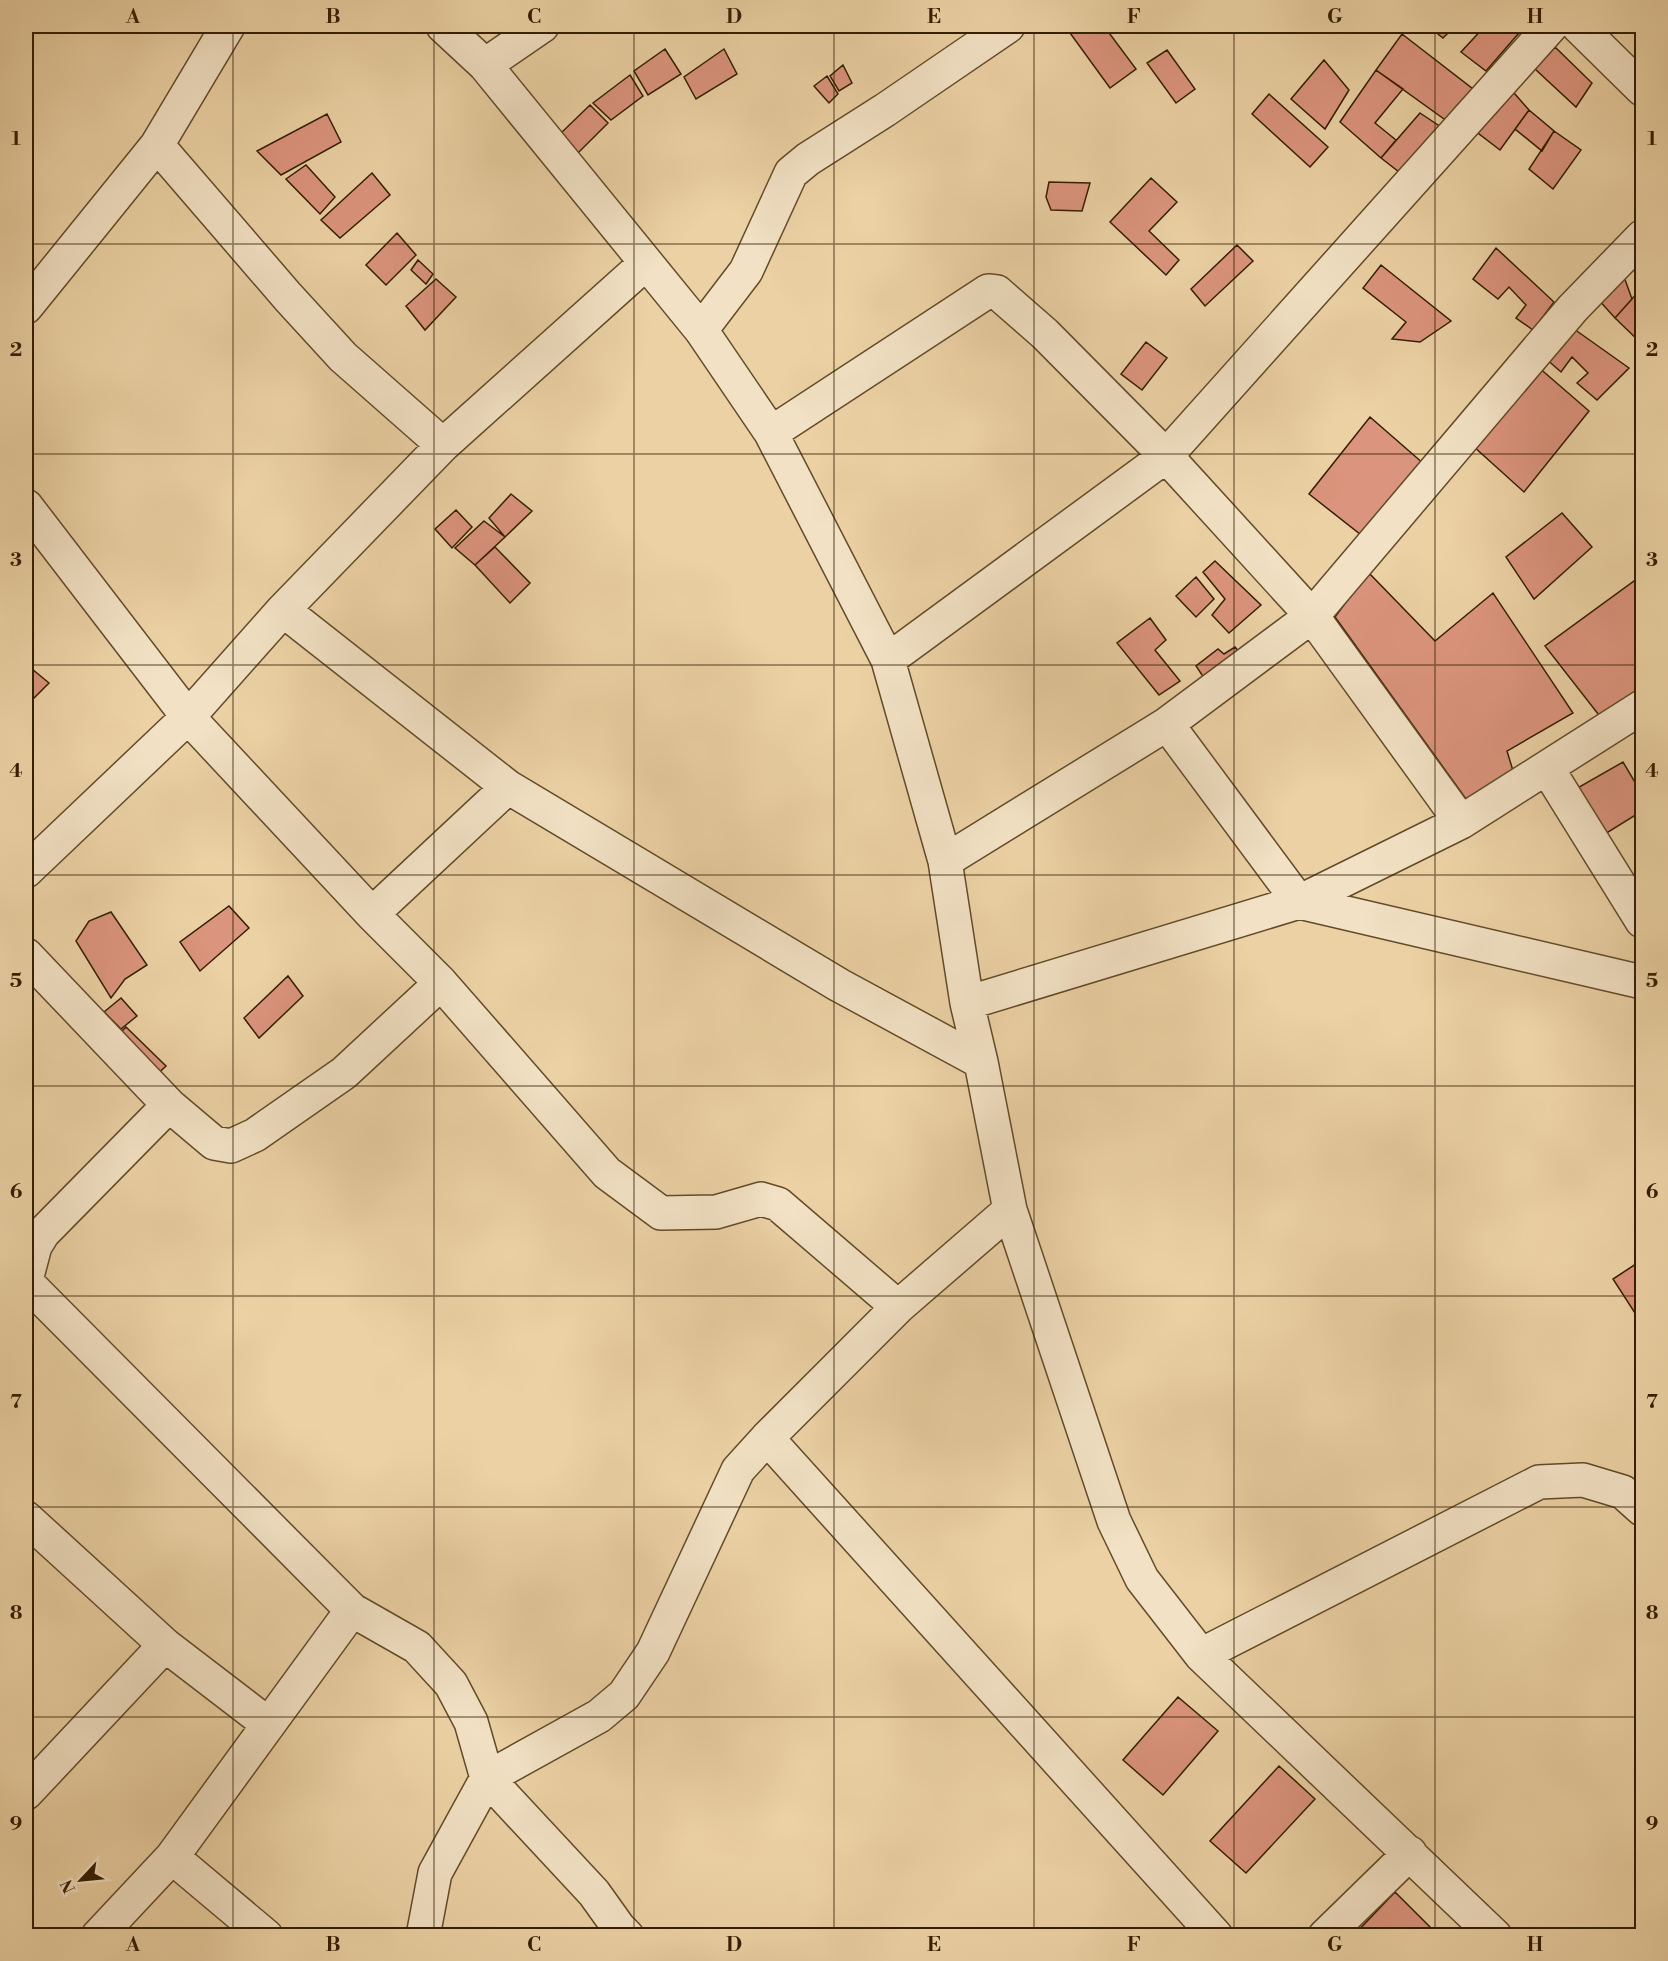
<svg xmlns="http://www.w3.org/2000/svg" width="1668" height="1961" font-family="'Libre Bodoni',serif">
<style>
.building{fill:#db947d;stroke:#341e00;stroke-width:1.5}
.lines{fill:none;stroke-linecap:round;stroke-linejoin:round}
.minor-casing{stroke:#624b29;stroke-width:36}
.minor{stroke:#f2e1c4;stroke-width:33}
.grid{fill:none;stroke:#341e00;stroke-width:1.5;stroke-opacity:0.55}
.neatline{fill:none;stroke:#341e00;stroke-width:2}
.grid-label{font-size:20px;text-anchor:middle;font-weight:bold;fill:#341e00}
</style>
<rect width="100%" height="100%" fill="#ebd1a4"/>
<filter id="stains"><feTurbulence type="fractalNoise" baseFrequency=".00333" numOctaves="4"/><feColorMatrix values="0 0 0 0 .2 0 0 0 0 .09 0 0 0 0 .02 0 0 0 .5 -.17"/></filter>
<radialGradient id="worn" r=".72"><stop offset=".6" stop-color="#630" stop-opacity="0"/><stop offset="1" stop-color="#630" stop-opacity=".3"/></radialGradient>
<path class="building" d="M 1081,26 L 1104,26 L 1136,69 L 1110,88 L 1070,33 Z
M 1428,26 L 1455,26 L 1443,38 Z
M 1485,26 L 1525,26 L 1486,71 L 1461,52 Z
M 1402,34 L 1473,89 L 1451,124 L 1376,70 Z
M 1555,47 L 1592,83 L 1576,107 L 1535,69 Z
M 665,49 L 681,74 L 648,95 L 634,71 Z
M 724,49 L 737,74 L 696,99 L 684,77 Z
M 1167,50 L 1195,89 L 1176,103 L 1147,63 Z
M 1324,60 L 1349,90 L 1325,129 L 1291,99 Z
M 843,65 L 852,83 L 839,91 L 830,76 Z
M 1376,70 L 1403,89 L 1375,123 L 1396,140 L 1381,158 L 1340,122 Z
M 630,75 L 643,96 L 611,120 L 593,103 Z
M 827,76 L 838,94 L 829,103 L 814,86 Z
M 1507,85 L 1529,110 L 1500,150 L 1474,130 Z
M 1269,94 L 1328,147 L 1310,167 L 1252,114 Z
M 590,105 L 608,123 L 577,154 L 560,134 Z
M 1529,110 L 1554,131 L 1542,151 L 1515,129 Z
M 1420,113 L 1453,135 L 1403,175 L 1381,158 Z
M 327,114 L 341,142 L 281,175 L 257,151 Z
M 1554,131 L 1581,150 L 1553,189 L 1529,169 Z
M 306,165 L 335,197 L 320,214 L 286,179 Z
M 372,173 L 390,195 L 340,238 L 321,220 Z
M 1151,178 L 1177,202 L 1149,231 L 1179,260 L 1166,275 L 1110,222 Z
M 1049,182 L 1090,183 L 1082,211 L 1051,210 L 1046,197 Z
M 397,233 L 416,255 L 386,285 L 366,265 Z
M 1237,245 L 1253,261 L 1205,306 L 1191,289 Z
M 1496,248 L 1554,302 L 1533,330 L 1516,318 L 1526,305 L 1509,287 L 1498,299 L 1473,279 Z
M 418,260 L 433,274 L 426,284 L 411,270 Z
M 1381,265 L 1451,321 L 1420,342 L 1392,339 L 1406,322 L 1363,288 Z
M 1623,274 L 1632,299 L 1615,318 L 1597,298 Z
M 436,279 L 456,297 L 425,330 L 406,306 Z
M 1638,292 L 1642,296 L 1642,344 L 1615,318 Z
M 1574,329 L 1629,368 L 1597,400 L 1577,383 L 1588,373 L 1572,357 L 1561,372 L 1544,357 Z
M 1146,342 L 1167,358 L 1142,390 L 1121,374 Z
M 1537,366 L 1589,411 L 1524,492 L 1473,446 Z
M 1370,417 L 1424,464 L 1365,538 L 1309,494 Z
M 511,494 L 532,511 L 505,537 L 489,518 Z
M 456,510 L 472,527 L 452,548 L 435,529 Z
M 1562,513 L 1592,547 L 1534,599 L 1506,557 Z
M 484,521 L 505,537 L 475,565 L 455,548 Z
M 495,547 L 530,583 L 510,603 L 475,565 Z
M 1215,561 L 1261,605 L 1229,633 L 1212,615 L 1225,599 L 1203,572 Z
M 1368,572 L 1435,641 L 1493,593 L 1573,713 L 1507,751 L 1514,774 L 1466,799 L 1335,617 Z
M 1641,576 L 1642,578 L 1642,693 L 1602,719 L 1545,646 Z
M 1196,577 L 1214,599 L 1196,617 L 1176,596 Z
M 1150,618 L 1166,640 L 1155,650 L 1180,681 L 1159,695 L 1117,643 Z
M 1235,647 L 1245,659 L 1210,687 L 1196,666 L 1218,649 L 1224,654 Z
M 26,664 L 49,683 L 26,706 Z
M 1623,762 L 1642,794 L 1642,811 L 1605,834 L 1574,790 Z
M 229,906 L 249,928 L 200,971 L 180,942 Z
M 111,912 L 147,965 L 125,979 L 111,998 L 76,941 L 89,921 Z
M 288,976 L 303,996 L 259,1038 L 244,1018 Z
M 121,998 L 137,1016 L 121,1029 L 104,1012 Z
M 126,1027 L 166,1066 L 148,1083 L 121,1032 Z
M 1642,1260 L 1642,1324 L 1613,1279 Z
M 1178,1697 L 1218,1731 L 1163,1795 L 1123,1760 Z
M 1279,1766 L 1315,1799 L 1246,1873 L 1210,1841 Z
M 1395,1892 L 1439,1936 L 1353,1936 Z"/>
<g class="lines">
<defs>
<path id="minor" d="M 443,26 L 485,65 L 701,330 L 771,433 L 888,660 L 945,861 L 967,1003 L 981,1062 L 1010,1210 L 1114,1521 L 1142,1579 L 1201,1655 L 1495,1936
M 1578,26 L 1642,89
M 485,65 L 542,26
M 157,145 L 288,297 L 343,357 L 443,445
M 26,307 L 157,145 L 228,26
M 701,330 L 746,271 L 791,173 L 808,159 L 885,110 L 1008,26
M 771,433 L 988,291 L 997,292 L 1045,334 L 1166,456 L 1312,616 L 1461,822
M 26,506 L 188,717 L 372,914 L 441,983 L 607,1173 L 661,1213 L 716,1212 L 761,1199 L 778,1204 L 898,1307
M 283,610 L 508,787 L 839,985 L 981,1062
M 888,660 L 1166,456 L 1551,26
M 1167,724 L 1299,902 L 1642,982
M 1547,768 L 1642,921
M 945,861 L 1167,724 L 1312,616 L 1573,308 L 1642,237
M 26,871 L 188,717 L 283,610 L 443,445 L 646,263
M 372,914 L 508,787
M 26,955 L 169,1105 L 214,1143 L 231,1146 L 255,1135 L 344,1073 L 441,983
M 967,1003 L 1299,902 L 1461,822 L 1642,707
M 26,1280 L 35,1246 L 43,1233 L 169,1105
M 26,1282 L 352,1610 L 417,1647 L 451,1684 L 471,1722 L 487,1778 L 594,1893 L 619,1928 L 627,1936
M 767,1438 L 1216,1936
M 26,1518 L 165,1645 L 268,1724
M 1201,1655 L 1539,1482 L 1583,1480 L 1623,1492 L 1642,1509
M 26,1793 L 165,1645
M 172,1857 L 266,1936
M 98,1936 L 172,1857 L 352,1610
M 423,1936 L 435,1873 L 487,1778 L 599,1716 L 624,1695 L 653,1652 L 738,1470 L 767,1438 L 898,1307 L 1010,1210
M 1325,1936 L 1410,1853"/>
</defs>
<use href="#minor" class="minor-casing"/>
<use href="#minor" class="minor"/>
</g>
<path class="grid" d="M 233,26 L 233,1936M 434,26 L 434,1936M 634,26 L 634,1936M 834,26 L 834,1936M 1034,26 L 1034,1936M 1234,26 L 1234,1936M 1435,26 L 1435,1936M 26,244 L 1642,244M 26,454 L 1642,454M 26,665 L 1642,665M 26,875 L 1642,875M 26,1086 L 1642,1086M 26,1296 L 1642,1296M 26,1507 L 1642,1507M 26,1717 L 1642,1717"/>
<rect width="1668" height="1961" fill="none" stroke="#ebd1a4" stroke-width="66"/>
<g transform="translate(81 1880) rotate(244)" stroke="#f2e1c4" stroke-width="4.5" paint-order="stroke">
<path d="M0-4.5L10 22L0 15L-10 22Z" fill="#341e00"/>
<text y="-9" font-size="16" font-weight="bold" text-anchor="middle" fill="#341e00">N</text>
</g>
<rect x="33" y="33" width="1602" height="1895" class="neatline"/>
<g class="grid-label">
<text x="133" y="23">A</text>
<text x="333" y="23">B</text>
<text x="534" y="23">C</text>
<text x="734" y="23">D</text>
<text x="934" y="23">E</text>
<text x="1134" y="23">F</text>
<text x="1335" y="23">G</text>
<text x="1535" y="23">H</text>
<text x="16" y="145">1</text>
<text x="1652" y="145">1</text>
<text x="16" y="356">2</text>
<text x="1652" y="356">2</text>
<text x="16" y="566">3</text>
<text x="1652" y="566">3</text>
<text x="16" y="777">4</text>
<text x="1652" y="777">4</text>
<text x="16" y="987">5</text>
<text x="1652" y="987">5</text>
<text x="16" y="1198">6</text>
<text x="1652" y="1198">6</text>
<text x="16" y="1408">7</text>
<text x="1652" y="1408">7</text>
<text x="16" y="1619">8</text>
<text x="1652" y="1619">8</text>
<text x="16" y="1830">9</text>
<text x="1652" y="1830">9</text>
<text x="133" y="1951">A</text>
<text x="333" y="1951">B</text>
<text x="534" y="1951">C</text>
<text x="734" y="1951">D</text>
<text x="934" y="1951">E</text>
<text x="1134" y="1951">F</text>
<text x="1335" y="1951">G</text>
<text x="1535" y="1951">H</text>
</g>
<rect width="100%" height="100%" filter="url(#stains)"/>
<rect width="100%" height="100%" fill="url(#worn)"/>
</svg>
